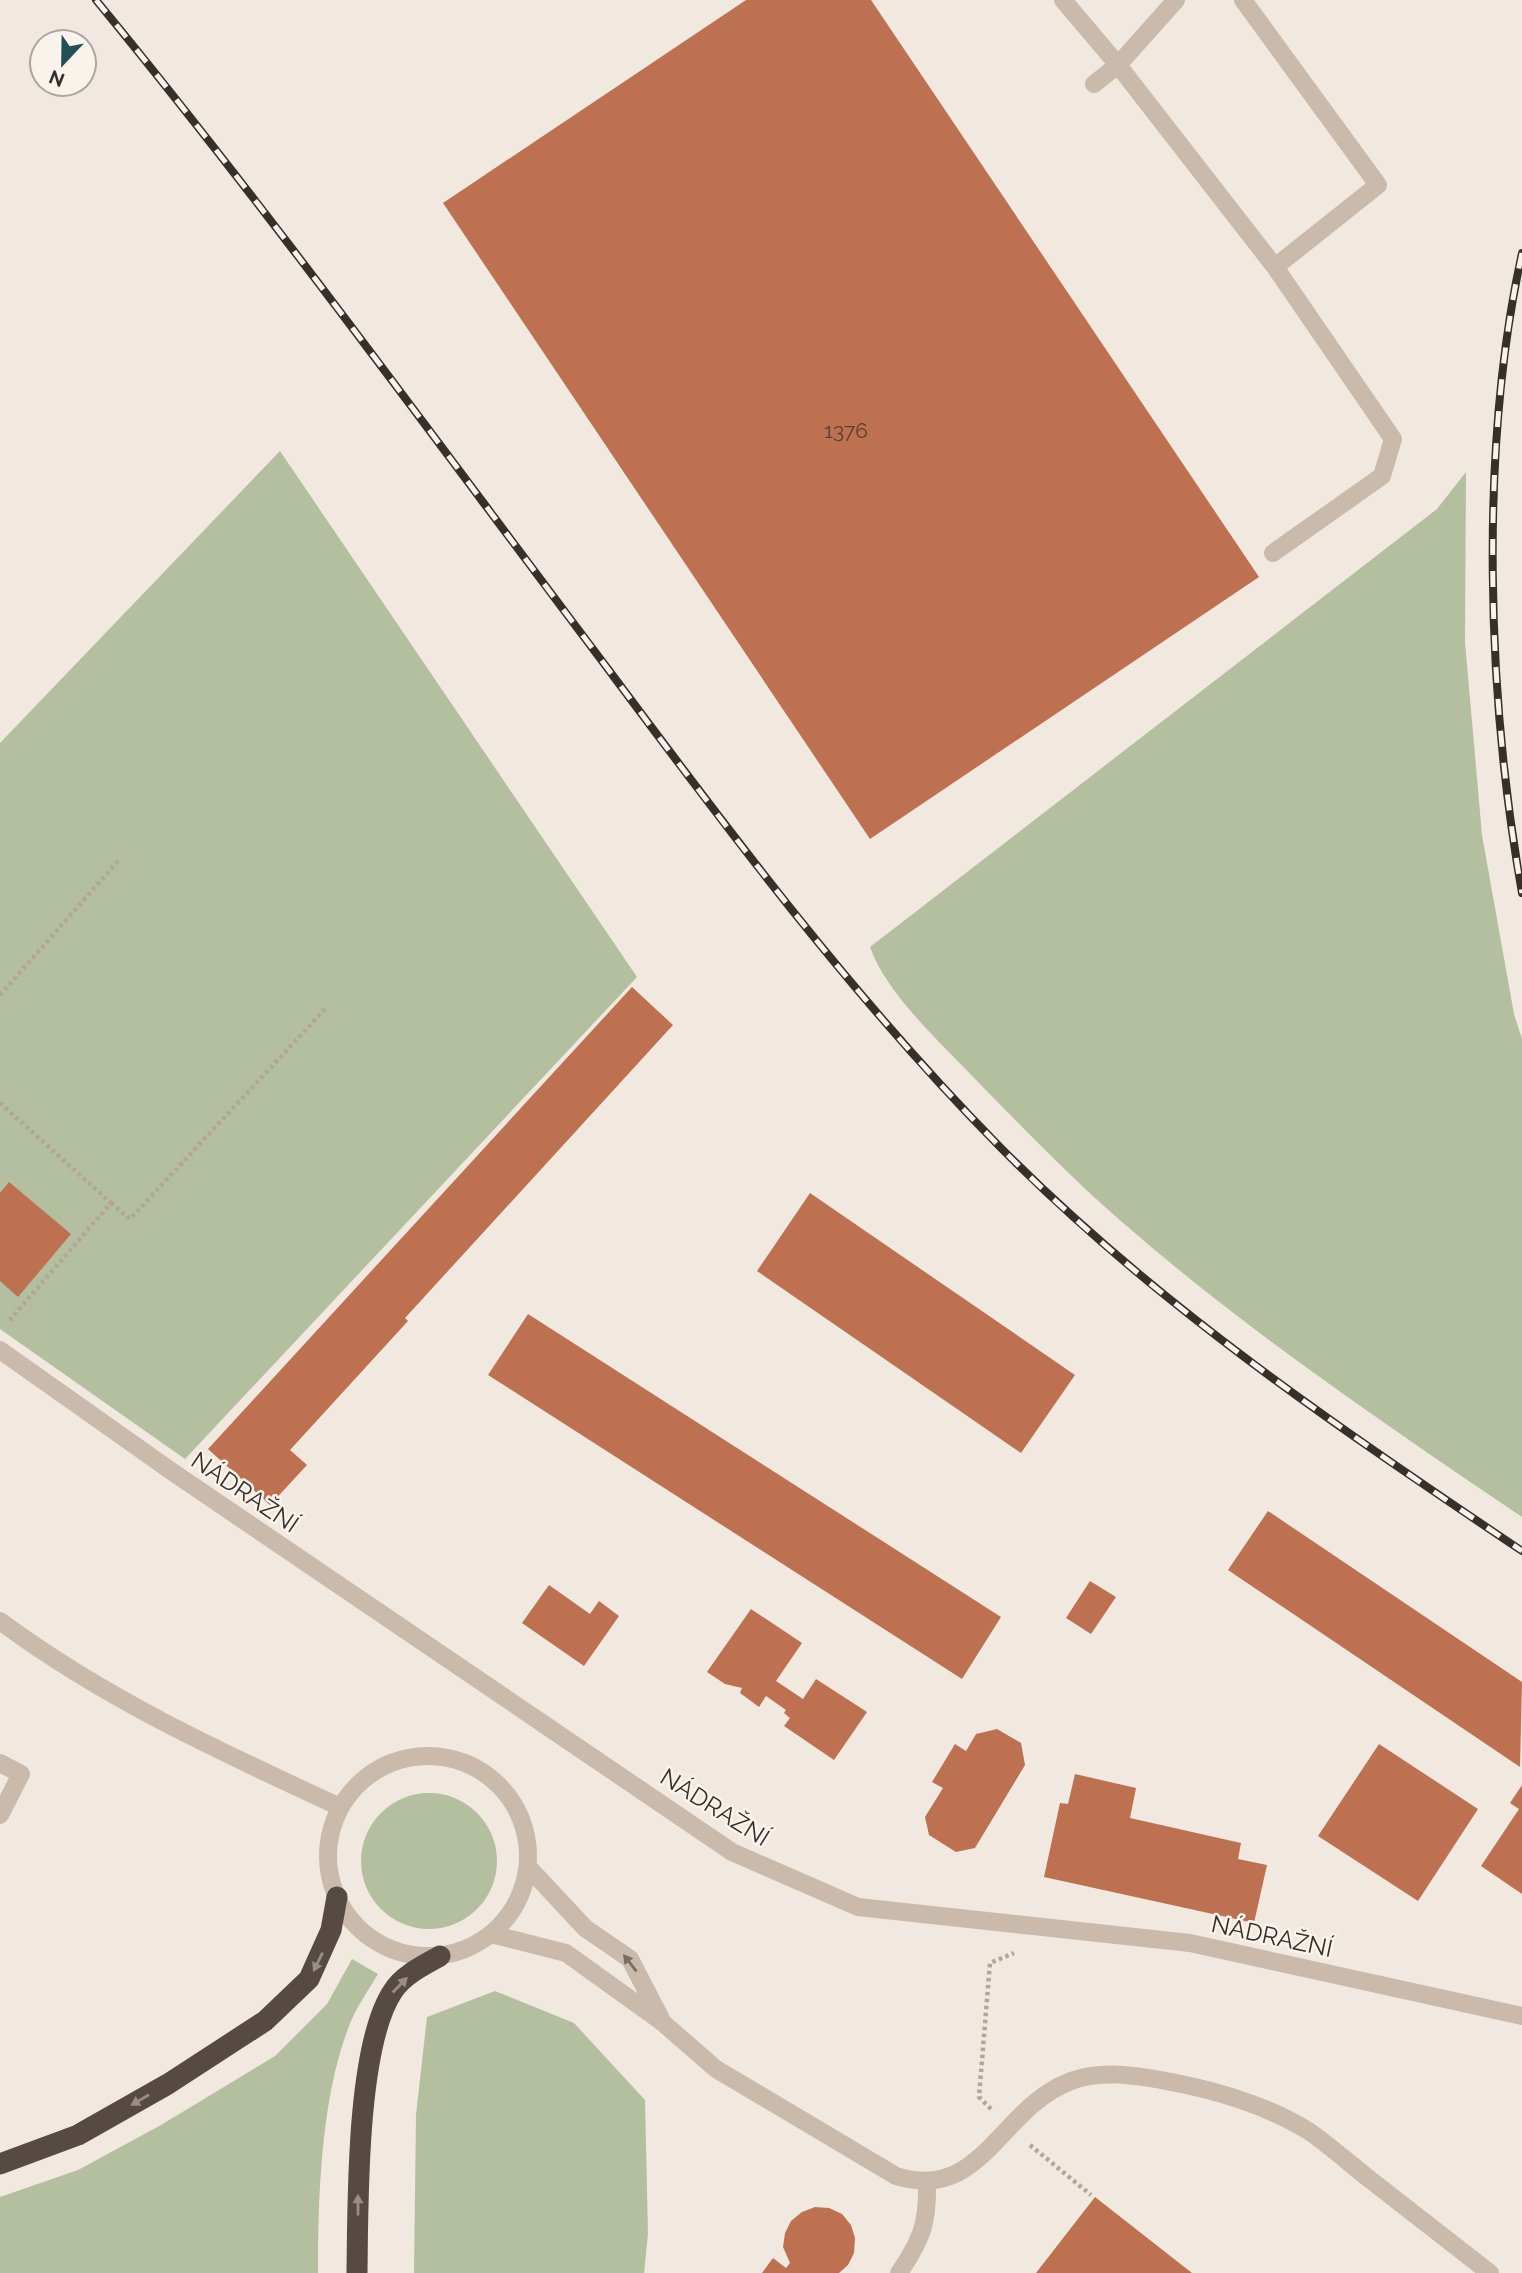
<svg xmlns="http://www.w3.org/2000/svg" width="1522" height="2273" font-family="Raleway,sans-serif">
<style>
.green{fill:#b3bf9f}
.building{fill:#be7150}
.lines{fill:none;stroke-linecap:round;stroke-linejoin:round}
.path{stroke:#b4a595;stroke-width:4.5;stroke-dasharray:3.5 3.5;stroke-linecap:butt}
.minor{stroke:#c9baab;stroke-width:18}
.highway{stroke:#574a42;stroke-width:21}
.rail-casing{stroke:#372f2a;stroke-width:8}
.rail{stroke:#f9f3eb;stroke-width:5;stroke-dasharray:16;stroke-linecap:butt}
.oneway{fill:#988e86}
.oneway2{fill:#796e64}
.labels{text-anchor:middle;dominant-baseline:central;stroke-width:5;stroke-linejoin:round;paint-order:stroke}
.number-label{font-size:21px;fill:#594034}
.street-label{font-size:24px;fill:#372f2a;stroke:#f9f3eb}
</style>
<rect width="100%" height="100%" fill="#f1e9df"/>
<path class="green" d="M 280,451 L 637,977 L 185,1459 L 0,1329 L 0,743 Z
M 1466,472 L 1465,642 L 1482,835 L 1514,1014 L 1522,1039 L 1522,1517 C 1385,1424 1247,1331 1122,1222 C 1071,1178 1025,1130 978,1082 C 942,1044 887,995 870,947 L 1437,509 Z
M361 1861a68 68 0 1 1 136 0a68 68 0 1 1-136 0Z
M 352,1959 L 378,1974 C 369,1989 358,2005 351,2021 C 321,2094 318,2195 318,2273 L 0,2273 L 0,2197 L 78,2170 L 161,2125 L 275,2056 L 327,2004 Z
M 495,1991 L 574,2023 L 645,2100 L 648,2234 L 644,2273 L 414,2273 L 416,2115 L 427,2017 Z"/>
<path class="building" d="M 746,0 L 871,0 L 1259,577 L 870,839 L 443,203 Z
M 632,987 L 673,1025 L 405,1318 L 408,1321 L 290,1450 L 307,1465 L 270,1505 L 208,1449 Z
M 9,1182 L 71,1234 L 18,1297 L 0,1281 L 0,1193 Z
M 810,1193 L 1075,1375 L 1021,1453 L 757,1271 Z
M 528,1314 L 1001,1617 L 962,1679 L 488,1375 Z
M 1268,1511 L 1522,1682 L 1520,1767 L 1228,1570 Z
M 1090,1581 L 1116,1597 L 1091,1634 L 1066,1618 Z
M 549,1585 L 590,1614 L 599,1601 L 619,1616 L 584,1666 L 522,1623 Z
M 751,1609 L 802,1643 L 776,1681 L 803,1699 L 816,1679 L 867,1712 L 834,1760 L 784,1726 L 790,1718 L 784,1713 L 786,1710 L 766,1696 L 759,1707 L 740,1693 L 742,1688 L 725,1684 L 707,1672 Z
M 997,1729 L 1021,1743 L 1025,1765 L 975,1848 L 956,1852 L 929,1835 L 925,1817 L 943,1788 L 932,1782 L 955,1744 L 966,1751 L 976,1734 Z
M 1379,1744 L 1478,1809 L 1418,1901 L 1318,1836 Z
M 1075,1774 L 1136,1788 L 1130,1818 L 1241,1843 L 1238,1859 L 1267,1865 L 1254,1923 L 1044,1877 L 1060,1803 L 1068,1804 Z
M 1522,1785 L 1522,1894 L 1481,1866 L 1519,1809 L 1510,1803 Z
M 1095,2197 L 1192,2273 L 1036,2273 Z
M 815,2207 L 829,2208 L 842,2214 L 851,2225 L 855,2238 L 854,2253 L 848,2265 L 839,2273 L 762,2273 L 773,2258 L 786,2268 L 790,2263 L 783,2247 L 785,2233 L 791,2221 L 802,2212 Z"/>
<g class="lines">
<path class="path" d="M 0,995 L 119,860
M 0,1103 L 111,1203 L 8,1322
M 111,1203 L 130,1219 L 326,1008
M 991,2109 L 979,2097 L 990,1963 L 1014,1953
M 1030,2145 L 1091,2195"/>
<path class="minor" d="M 1063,0 L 1118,65 L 1176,0
M 1243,0 L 1378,185 L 1275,267 L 1393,439 L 1382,476 L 1273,553
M 1094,84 L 1118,65 L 1275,267
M 0,1350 L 174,1473 L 732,1852 L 858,1907 L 1190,1943 L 1522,2016
M 0,1621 C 105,1699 223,1753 340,1807
M328 1856a100 100 0 1 1 200 0a100 100 0 1 1-200 0Z
M 0,1763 L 21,1774 L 0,1815
M 529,1868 L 585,1928 L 630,1959 L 661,2019
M 491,1934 L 566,1953 L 662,2022 L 716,2069 L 896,2176 C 982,2203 999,2108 1071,2081 C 1100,2070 1136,2075 1166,2081 C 1215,2090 1267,2105 1310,2132 C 1330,2146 1349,2163 1368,2178 C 1409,2210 1449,2241 1490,2273
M 899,2273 C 922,2239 928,2223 927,2182"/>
<path class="highway" d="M 0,2164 L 78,2135 L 168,2084 L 265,2021 L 309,1979 L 331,1930 L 337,1897
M 357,2273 C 358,2205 356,2046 393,1991 C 403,1975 424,1965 440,1956"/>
<defs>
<path id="rail" d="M 96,0 C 274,217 439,445 608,669 C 731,834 855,1000 1000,1147 C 1155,1304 1339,1428 1522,1551
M 1522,253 C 1479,449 1487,696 1522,893"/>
</defs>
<use href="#rail" class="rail-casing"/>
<use href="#rail" class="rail"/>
</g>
<defs><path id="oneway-solid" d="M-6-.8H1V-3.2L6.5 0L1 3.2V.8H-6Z" transform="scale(1.75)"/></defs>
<g class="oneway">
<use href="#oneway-solid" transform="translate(318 1962) rotate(116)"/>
<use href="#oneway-solid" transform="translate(400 1985) rotate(-46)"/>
<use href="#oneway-solid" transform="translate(140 2100) rotate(150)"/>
<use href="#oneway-solid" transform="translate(358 2205) rotate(-90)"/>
</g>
<use class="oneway2" href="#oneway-solid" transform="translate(630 1963) rotate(-128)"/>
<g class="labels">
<g class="number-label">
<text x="846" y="430">1376</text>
</g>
<g class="street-label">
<text transform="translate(245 1492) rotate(34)">NÁDRAŽNÍ</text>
<text transform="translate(715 1807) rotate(32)">NÁDRAŽNÍ</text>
<text transform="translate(1272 1936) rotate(12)">NÁDRAŽNÍ</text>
</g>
</g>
<g transform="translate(63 63) rotate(202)"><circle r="33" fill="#f9f3eb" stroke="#aba59e" stroke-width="2"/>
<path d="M0-5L12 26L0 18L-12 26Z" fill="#224f56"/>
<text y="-10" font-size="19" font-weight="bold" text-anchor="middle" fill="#372f2a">N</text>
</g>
</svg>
